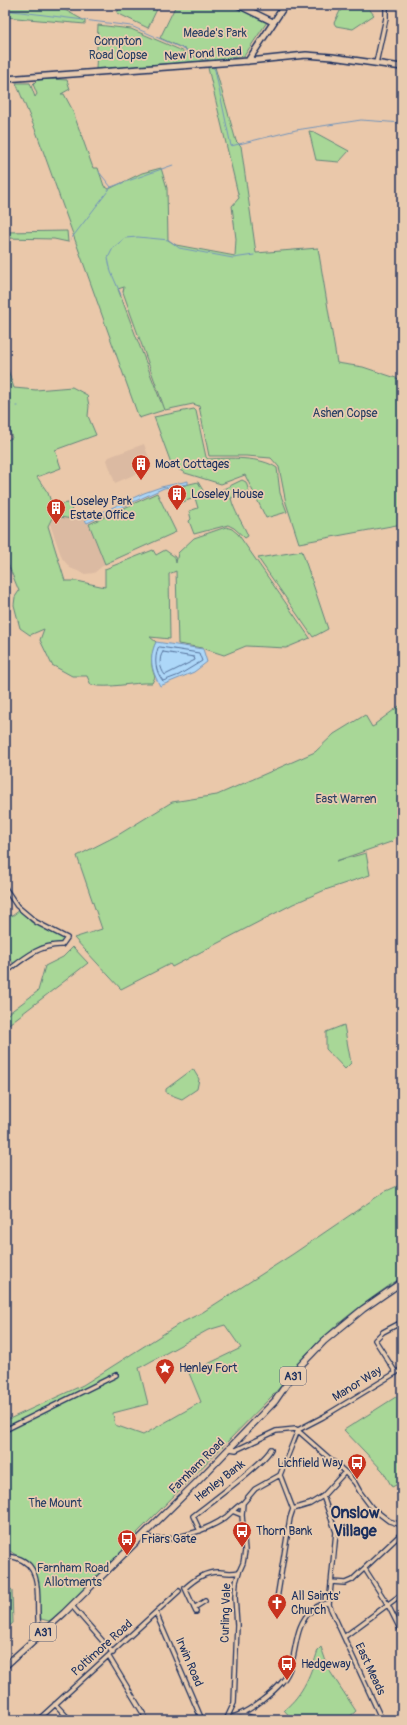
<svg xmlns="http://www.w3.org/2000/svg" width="407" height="1725" font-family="Pangolin,sans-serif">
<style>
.built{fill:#dbbaa2}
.green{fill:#a8d797;stroke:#62837a;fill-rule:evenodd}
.water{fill:#add7f8;stroke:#7394ba}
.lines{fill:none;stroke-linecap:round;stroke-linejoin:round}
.shore{stroke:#55729c;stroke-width:1}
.stream{stroke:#7394ba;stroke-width:1}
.street-casing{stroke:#1b2f5e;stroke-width:6}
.secondary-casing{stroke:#1b2f5e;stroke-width:8}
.primary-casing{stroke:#1b2f5e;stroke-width:8}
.street{stroke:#e8cbaf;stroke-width:3.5}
.secondary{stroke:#e8cbaf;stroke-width:5}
.primary{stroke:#e8cbaf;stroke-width:5.5}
.labels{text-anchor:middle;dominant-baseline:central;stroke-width:3.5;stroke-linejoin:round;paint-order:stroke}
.shield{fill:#e8cbaf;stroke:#585e76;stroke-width:1}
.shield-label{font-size:11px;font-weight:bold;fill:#1b2f5e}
.park-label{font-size:12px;fill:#294064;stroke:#e8cbaf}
.street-label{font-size:12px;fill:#1b2f5e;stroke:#e8cbaf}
.poi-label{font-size:12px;fill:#1b2f5e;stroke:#e8cbaf;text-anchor:start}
.district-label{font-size:16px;font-weight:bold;fill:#1b2f5e;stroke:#e8cbaf}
</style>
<rect width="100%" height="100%" fill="#eac8aa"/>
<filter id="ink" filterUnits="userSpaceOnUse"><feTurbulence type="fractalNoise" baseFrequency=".025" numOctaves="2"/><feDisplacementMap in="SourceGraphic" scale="8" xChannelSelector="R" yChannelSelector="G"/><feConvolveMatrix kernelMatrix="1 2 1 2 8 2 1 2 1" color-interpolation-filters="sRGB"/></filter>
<g filter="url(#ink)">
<path class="built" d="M 144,444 L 152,467 L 115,483 L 107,460 L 109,457 Z
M 54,516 L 72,519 L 86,519 L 105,564 L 94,573 L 85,574 L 70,568 L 62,558 L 50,524 Z"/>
<path class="green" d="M 5,5 L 56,5 L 85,21 L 85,24 L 5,17 Z
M 121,5 L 152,5 L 158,7 L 148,28 L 117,13 Z
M 176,5 L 232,5 L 267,22 L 244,56 L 211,61 L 160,38 Z
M 343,5 L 366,5 L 374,15 L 353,29 L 336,26 L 334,23 Z
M 98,25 L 131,29 L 206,61 L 96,69 Z
M 215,67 L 236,141 L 241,146 L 256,253 L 318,248 L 337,363 L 363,367 L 402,380 L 402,524 L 299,543 L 286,503 L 279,467 L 271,458 L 246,456 L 209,456 L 199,406 L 193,404 L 165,410 L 130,312 L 123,292 L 124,287 L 118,289 L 164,410 L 139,418 L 37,134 L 16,83 L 30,83 L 35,97 L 37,94 L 33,84 L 37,80 L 50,79 L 67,80 L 70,89 L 61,94 L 64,94 L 72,109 L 93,168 L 98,168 L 104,186 L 109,189 L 142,173 L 161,168 L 167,188 L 168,240 L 176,245 L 235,256 L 236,239 L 232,206 L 239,198 L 208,68 Z
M 309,131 L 314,132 L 349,151 L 339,162 L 316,160 Z
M 67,231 L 68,242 L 54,239 L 5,238 L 5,232 Z
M 5,361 L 14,388 L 36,390 L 72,387 L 87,395 L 89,406 L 88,416 L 96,435 L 55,450 L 61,468 L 37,477 L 48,493 L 52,505 L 69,503 L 75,518 L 72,519 L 54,516 L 54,514 L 48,526 L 65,581 L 77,581 L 105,587 L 105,569 L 153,550 L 156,555 L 165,550 L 175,557 L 176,563 L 178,553 L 194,538 L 226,527 L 232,529 L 238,534 L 310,638 L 286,648 L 246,646 L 224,655 L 202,648 L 178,644 L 176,571 L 169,574 L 170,639 L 150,637 L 156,642 C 151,654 150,665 155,677 L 152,683 C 132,682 110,689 91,685 L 87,676 L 72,676 L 52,665 L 40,640 L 44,629 L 30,635 L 20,628 L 14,605 L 15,597 L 19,591 L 5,557 L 5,441 L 12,438 L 5,417 Z
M 194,409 L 196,411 L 206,457 L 208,459 C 229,458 260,456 277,468 L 280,493 L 287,512 L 266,518 L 245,475 L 221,484 L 185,473 L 176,468 L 171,463 L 154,417 Z
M 242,480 L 246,482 L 249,492 L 231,498 C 234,512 243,523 248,536 L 245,538 L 234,528 L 228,525 L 194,534 L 189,521 L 191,519 L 189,511 L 198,508 L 195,498 L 179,503 L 173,488 L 198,482 L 207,497 Z
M 157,493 L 176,532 L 105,564 L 89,524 Z
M 302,551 L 328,629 L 313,637 L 258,558 Z
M 402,704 L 402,831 L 391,842 L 336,861 L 366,853 L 370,875 L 325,890 L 293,904 L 172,967 L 170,964 L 121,989 L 74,938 L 102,929 L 77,856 L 118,835 L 172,802 L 217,795 L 315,752 L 334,734 L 365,715 L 372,727 L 376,725 L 375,724 Z
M 20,910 L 31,922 L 65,938 L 62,942 L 41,946 L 14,964 L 5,953 L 5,915 L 12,916 Z
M 73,947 L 88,963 L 5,1027 L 5,1016 L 38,991 L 45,966 L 63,957 Z
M 344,1025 L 351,1063 L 345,1069 L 326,1049 L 326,1032 Z
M 193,1069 L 199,1079 L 197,1089 L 182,1099 L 166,1093 L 166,1089 Z
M 402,1184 L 402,1277 C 371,1298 340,1320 314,1346 C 298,1361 288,1379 273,1395 C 228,1441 183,1487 137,1533 L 140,1537 L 63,1612 L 49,1621 L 41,1619 L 37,1586 L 29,1564 L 10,1551 L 5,1552 L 5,1421 L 83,1385 L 179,1324 L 203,1312 L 293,1254 L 384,1192 ZM 225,1325 L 241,1348 L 189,1373 L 201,1402 L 143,1435 L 115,1425 L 113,1413 L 148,1404 L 139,1368 L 208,1330 Z
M 402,1393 L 402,1482 L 392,1487 L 383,1471 L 344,1430 Z
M 5,1585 L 12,1590 L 13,1623 L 5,1630 Z
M 321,1647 L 329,1670 L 356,1711 L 346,1720 L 293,1720 L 284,1710 C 304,1694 311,1673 318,1650 Z"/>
<path class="water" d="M 188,481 L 188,484 L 164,488 L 87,523 L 85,520 L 144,493 L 161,487 Z
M 156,642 L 203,649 L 207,662 L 194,672 L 160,686 C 152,671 148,659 156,642 Z"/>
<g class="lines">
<path class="shore" d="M 160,647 L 199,653 L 202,661 L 179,675 L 163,681 C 155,671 154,660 158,648 Z
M 163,652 L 194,657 L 195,660 L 165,675 C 160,669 158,658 163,652 Z"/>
<path class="stream" d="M 5,10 L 131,26 L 204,58 L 207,61
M 211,65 L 215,70 L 231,146 L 296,130 L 361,120 L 402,123
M 99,172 L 111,187
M 71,239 L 111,187 L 173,165
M 121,295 L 111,272 L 108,258 L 113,248 L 125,238 L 138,237 L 169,240 L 179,248 L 233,258 L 254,255
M 9,404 L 11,404
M 16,406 L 18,406"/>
<defs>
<path id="street" d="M 376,63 L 386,18 L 386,5
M 5,888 L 17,906 L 36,922 L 67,938 L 62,945 C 39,944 22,960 5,973
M 396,1373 L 375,1340 L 383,1332 L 402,1322
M 5,1430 L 116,1375
M 230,1449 L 236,1450 L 276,1431 L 296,1429 L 345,1472 L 355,1483 L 360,1492 L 372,1508 L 389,1521 L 402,1525
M 323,1496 L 336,1532 L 329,1605 L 382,1720
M 293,1509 L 310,1504 L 323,1496 L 345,1472
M 232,1511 L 242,1515
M 200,1531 L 193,1516 C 208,1504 265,1463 271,1449
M 144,1535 C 163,1547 210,1529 226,1517 C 232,1512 237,1506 243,1503
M 5,1556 C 9,1556 13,1557 17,1558 C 48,1567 33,1612 40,1634
M 365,1569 L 388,1605 L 402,1633
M 331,1582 L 345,1583 L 352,1580 L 402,1533
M 276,1605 L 290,1518 L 293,1509 L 280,1475
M 72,1606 L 113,1653
M 194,1608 L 205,1601
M 196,1612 L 185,1588 C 195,1579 206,1571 220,1572 C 227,1573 231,1574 239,1572
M 156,1613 L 202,1720
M 344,1637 L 402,1594
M 109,1657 L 147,1720
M 55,1704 L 70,1720
M 240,1714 L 260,1720
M 5,1715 L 10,1720
M 227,1718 L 234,1703 L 237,1625 L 235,1597 L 236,1582 L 239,1572 L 243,1563 L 245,1551 L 242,1515 L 243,1503 L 255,1489 L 280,1475 L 298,1430 L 323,1417 L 402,1369
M 38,1720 L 179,1591
M 223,1720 C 228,1718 233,1717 238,1715 C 251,1710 273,1693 282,1682 C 300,1661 290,1629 312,1610 C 317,1606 322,1603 329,1603"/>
<path id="secondary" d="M 238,5 L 273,22
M 248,61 L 285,5
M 5,79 L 248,61 L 306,55 L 332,57 L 402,67"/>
<path id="primary" d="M 5,1666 L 64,1613 L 198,1481 L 275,1401 L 297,1369 L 324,1341 L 363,1309 L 402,1282"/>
</defs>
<use href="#street" class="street-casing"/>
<use href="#secondary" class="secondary-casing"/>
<use href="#primary" class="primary-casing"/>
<use href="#street" class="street"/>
<use href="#secondary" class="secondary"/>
<use href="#primary" class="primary"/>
</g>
</g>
<defs>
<symbol id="building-pin" viewBox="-11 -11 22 30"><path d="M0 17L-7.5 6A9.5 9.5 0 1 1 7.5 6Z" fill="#c8321e" stroke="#e8cbaf"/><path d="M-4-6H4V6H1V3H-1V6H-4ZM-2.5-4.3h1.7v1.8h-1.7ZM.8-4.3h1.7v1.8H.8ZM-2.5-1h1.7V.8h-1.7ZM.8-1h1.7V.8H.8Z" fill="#fff"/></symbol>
<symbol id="sight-pin" viewBox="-11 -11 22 30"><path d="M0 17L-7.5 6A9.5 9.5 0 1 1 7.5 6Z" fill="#c8321e" stroke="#e8cbaf"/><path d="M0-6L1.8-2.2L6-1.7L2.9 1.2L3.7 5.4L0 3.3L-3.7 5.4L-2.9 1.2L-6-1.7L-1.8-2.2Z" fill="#fff"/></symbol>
<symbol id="bus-pin" viewBox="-11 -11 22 30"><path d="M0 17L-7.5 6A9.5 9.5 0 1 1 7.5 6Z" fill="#c8321e" stroke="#e8cbaf"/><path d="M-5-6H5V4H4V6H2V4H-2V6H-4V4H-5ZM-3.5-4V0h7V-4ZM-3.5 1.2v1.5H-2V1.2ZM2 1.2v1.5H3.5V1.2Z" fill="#fff"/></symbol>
<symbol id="church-pin" viewBox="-11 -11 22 30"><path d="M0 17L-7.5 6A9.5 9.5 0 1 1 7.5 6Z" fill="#c8321e" stroke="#e8cbaf"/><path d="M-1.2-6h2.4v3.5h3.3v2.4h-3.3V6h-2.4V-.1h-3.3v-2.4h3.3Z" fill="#fff"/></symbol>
</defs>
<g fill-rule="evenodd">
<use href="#building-pin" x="130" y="453" width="22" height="30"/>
<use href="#building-pin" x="166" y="483" width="22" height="30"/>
<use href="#building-pin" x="45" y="497" width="22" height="30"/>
<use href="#sight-pin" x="154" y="1357" width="22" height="30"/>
<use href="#bus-pin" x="346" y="1452" width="22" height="30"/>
<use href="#bus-pin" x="231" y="1520" width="22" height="30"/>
<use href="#bus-pin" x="116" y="1528" width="22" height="30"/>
<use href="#church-pin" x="266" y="1592" width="22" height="30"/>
<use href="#bus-pin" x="276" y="1653" width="22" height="30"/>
</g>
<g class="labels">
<g class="shield">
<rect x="280" y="1367" width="26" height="18" rx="3"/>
<rect x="30" y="1623" width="26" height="18" rx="3"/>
</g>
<g class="shield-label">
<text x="293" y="1376">A31</text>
<text x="43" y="1632">A31</text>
</g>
<g class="park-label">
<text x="215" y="33">Meade's Park</text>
<text x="118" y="41">Compton<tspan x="118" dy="14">Road Copse</tspan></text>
<text x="345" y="413">Ashen Copse</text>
<text x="346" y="799">East Warren</text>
<text x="55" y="1503">The Mount</text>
<text x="73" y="1568">Farnham Road<tspan x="73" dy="14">Allotments</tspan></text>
</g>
<g class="street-label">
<text transform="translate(203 54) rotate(-4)">New Pond Road</text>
<text transform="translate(357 1384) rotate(-32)">Manor Way</text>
<text transform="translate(197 1466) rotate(-45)">Farnham Road</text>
<text transform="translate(220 1481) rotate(-38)">Henley Bank</text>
<text transform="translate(226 1613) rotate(-88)">Curling Vale</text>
<text transform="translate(102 1648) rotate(-42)">Poltimore Road</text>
<text transform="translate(189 1662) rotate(67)">Irwin Road</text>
<text transform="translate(370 1669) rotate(65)">East Meads</text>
</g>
<g class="poi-label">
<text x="155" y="464">Moat Cottages</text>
<text x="191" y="494">Loseley House</text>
<text x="70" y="501">Loseley Park<tspan x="70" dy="14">Estate Office</tspan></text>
<text x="179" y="1368">Henley Fort</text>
<text x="343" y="1463" text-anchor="end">Lichfield Way</text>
<text x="256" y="1531">Thorn Bank</text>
<text x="141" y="1539">Friars Gate</text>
<text x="291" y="1596">All Saints'<tspan x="291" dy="14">Church</tspan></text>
<text x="301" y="1664">Hedgeway</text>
</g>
<g class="district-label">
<text x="355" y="1513">Onslow<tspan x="355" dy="18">Village</tspan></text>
</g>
</g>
<rect width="407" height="1725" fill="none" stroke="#e8cbaf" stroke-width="20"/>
<rect x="10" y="10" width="387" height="1705" fill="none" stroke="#1b2f5e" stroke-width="1.5" filter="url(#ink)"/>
</svg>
